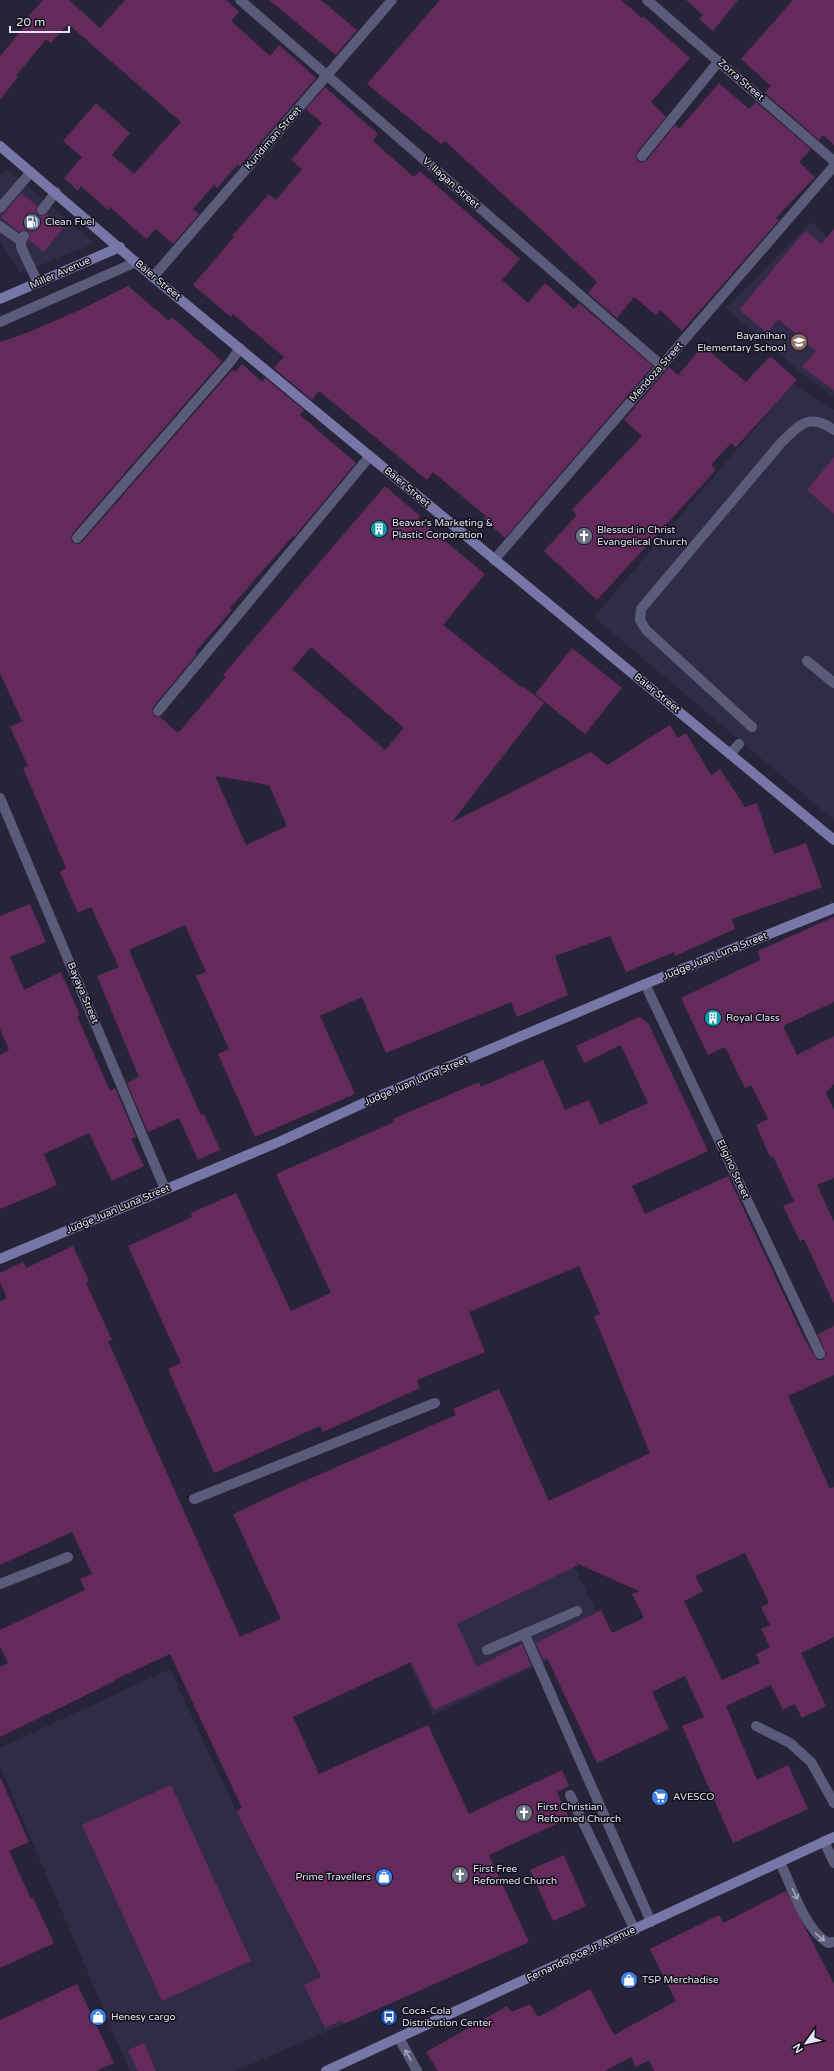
<svg xmlns="http://www.w3.org/2000/svg" width="834" height="2071" font-family="'Varela Round',sans-serif">
<style>
.built{fill:#302c48}
.building{fill:#652a5c;fill-rule:evenodd}
.lines{fill:none;stroke-linecap:round;stroke-linejoin:round}
.lane{stroke:#5a5a79;stroke-width:10}
.street{stroke:#5a5a79;stroke-width:10}
.secondary{stroke:#7676a7;stroke-width:10}
.oneway{stroke:#a5a5bb}
.labels{text-anchor:middle;dominant-baseline:central;stroke-width:3;stroke-linejoin:round;paint-order:stroke}
.street-label{font-size:10px;fill:#e3e2f1;stroke:#100f19}
.poi-label{font-size:10px;fill:#e3e2f1;stroke:#100f19;text-anchor:start}
</style>
<rect width="100%" height="100%" fill="#27243a"/>
<path class="built" d="M 8,170 L 95,243 L 20,273 L 0,240 L 0,174 Z
M 811,222 L 834,244 L 834,397 L 804,375 L 726,308 Z
M 793,384 L 834,410 L 834,820 L 594,617 Z
M 541,1500 L 607,1633 L 433,1715 L 372,1579 Z
M 170,1669 L 236,1811 L 344,2024 L 235,2071 L 130,2071 L 0,1766 L 0,1748 Z"/>
<path class="building" d="M 43,0 L 69,0 L 100,28 L 125,0 L 226,0 L 239,12 L 231,21 L 270,56 L 279,45 L 316,78 L 240,166 L 238,164 L 217,188 L 214,185 L 193,209 L 199,214 L 173,244 L 156,229 L 146,239 L 110,207 L 108,210 L 81,186 L 78,191 L 64,178 L 82,157 L 63,141 L 96,103 L 130,133 L 112,155 L 134,174 L 181,122 L 68,24 L 51,43 L 46,39 L 16,76 L 18,77 L 0,100 L 0,56 L 27,24 L 24,21 Z
M 269,0 L 321,0 L 357,30 L 336,55 Z
M 440,0 L 621,0 L 642,18 L 643,16 L 690,58 L 651,102 L 666,117 L 637,152 L 636,155 L 638,161 L 641,162 L 647,160 L 675,125 L 679,129 L 719,83 L 749,109 L 756,102 L 811,149 L 799,162 L 815,177 L 776,218 L 779,220 L 682,331 L 660,310 L 656,315 L 634,297 L 617,318 L 588,293 L 597,282 L 543,231 L 445,141 L 441,144 L 367,84 Z
M 686,0 L 738,0 L 713,31 L 699,19 L 703,15 Z
M 793,0 L 834,0 L 834,145 L 823,135 L 819,140 L 765,93 L 771,86 L 741,59 Z
M 325,87 L 378,134 L 373,141 L 414,177 L 420,171 L 520,259 L 502,280 L 528,303 L 545,283 L 574,309 L 579,303 L 653,366 L 505,538 L 484,519 L 486,516 L 433,472 L 427,480 L 319,391 L 312,400 L 274,368 L 284,357 L 233,314 L 231,317 L 193,285 L 234,237 L 232,236 L 269,194 L 276,200 L 302,169 L 291,160 L 322,123 L 306,109 Z
M 21,193 L 37,206 L 36,210 L 38,215 L 42,216 L 47,214 L 64,227 L 44,252 L 29,240 L 30,236 L 28,231 L 24,230 L 19,232 L 1,217 Z
M 834,229 L 834,390 L 802,367 L 816,351 L 778,319 L 767,333 L 739,310 L 799,238 L 806,231 L 821,244 Z
M 128,286 L 169,321 L 172,317 L 222,361 L 72,534 L 71,540 L 73,543 L 79,544 L 82,542 L 232,370 L 235,372 L 242,364 L 262,382 L 265,378 L 304,410 L 300,415 L 356,463 L 294,537 L 293,536 L 230,608 L 232,610 L 195,652 L 197,654 L 153,707 L 152,710 L 154,716 L 160,717 L 178,733 L 226,677 L 223,675 L 385,486 L 420,516 L 418,519 L 485,574 L 443,625 L 522,688 L 524,687 L 544,703 L 452,822 L 591,752 L 607,765 L 670,725 L 678,738 L 686,733 L 711,775 L 720,769 L 745,807 L 757,803 L 774,854 L 806,843 L 822,887 L 732,919 L 735,929 L 675,956 L 674,952 L 626,972 L 610,936 L 555,956 L 568,995 L 517,1017 L 511,1002 L 386,1053 L 362,997 L 320,1016 L 355,1094 L 255,1137 L 218,1054 L 229,1049 L 196,976 L 206,972 L 185,925 L 129,950 L 173,1052 L 201,1115 L 204,1114 L 220,1150 L 198,1160 L 179,1118 L 148,1132 L 127,1083 L 139,1077 L 97,976 L 119,967 L 91,907 L 78,913 L 60,872 L 66,868 L 23,768 L 28,766 L 10,727 L 22,721 L 0,673 L 0,342 L 29,332 L 80,310 ZM 311,647 L 404,728 L 385,750 L 292,669 ZM 215,776 L 269,785 L 287,826 L 246,845 Z
M 703,346 L 746,382 L 770,356 L 797,380 L 736,447 L 731,443 L 711,465 L 716,470 L 597,600 L 544,551 L 577,515 L 572,510 L 642,436 L 624,420 L 669,367 L 678,375 Z
M 834,457 L 834,514 L 807,490 Z
M 572,648 L 622,688 L 585,734 L 535,694 Z
M 30,904 L 46,942 L 10,957 L 24,990 L 61,972 L 80,1015 L 77,1016 L 110,1091 L 115,1088 L 136,1137 L 131,1139 L 144,1166 L 112,1181 L 89,1133 L 44,1154 L 57,1185 L 0,1209 L 0,1055 L 9,1050 L 0,1029 L 0,916 Z
M 834,917 L 834,1002 L 783,1026 L 797,1055 L 834,1036 L 834,1084 L 826,1093 L 834,1110 L 834,1178 L 817,1185 L 834,1222 L 834,1304 L 804,1239 L 800,1241 L 783,1206 L 794,1201 L 773,1156 L 770,1157 L 756,1125 L 768,1119 L 751,1085 L 745,1088 L 725,1047 L 708,1055 L 681,998 L 760,960 L 758,951 Z
M 639,1017 L 648,1023 L 651,1029 L 708,1151 L 632,1186 L 645,1214 L 728,1176 L 805,1340 L 817,1360 L 823,1360 L 826,1354 L 818,1334 L 834,1326 L 834,1375 L 788,1396 L 830,1489 L 834,1487 L 834,1637 L 801,1653 L 826,1706 L 802,1718 L 795,1704 L 783,1710 L 771,1685 L 726,1706 L 757,1780 L 788,1765 L 808,1809 L 733,1843 L 682,1726 L 704,1717 L 685,1676 L 652,1692 L 669,1729 L 597,1763 L 547,1658 L 543,1660 L 536,1643 L 601,1610 L 612,1633 L 644,1618 L 632,1594 L 639,1591 L 576,1563 L 578,1565 L 457,1624 L 477,1667 L 522,1644 L 531,1666 L 434,1710 L 411,1662 L 293,1717 L 319,1774 L 428,1725 L 469,1814 L 562,1770 L 569,1786 L 557,1792 L 569,1818 L 489,1855 L 529,1942 L 344,2024 L 342,2020 L 325,2028 L 304,1985 L 321,1977 L 236,1811 L 242,1808 L 170,1654 L 114,1680 L 115,1681 L 0,1737 L 0,1667 L 8,1663 L 0,1646 L 0,1630 L 85,1590 L 80,1579 L 92,1574 L 72,1532 L 0,1565 L 0,1301 L 7,1298 L 0,1282 L 0,1273 L 23,1262 L 26,1268 L 73,1246 L 89,1281 L 86,1283 L 112,1340 L 108,1341 L 240,1637 L 281,1619 L 233,1514 L 291,1487 L 456,1415 L 453,1409 L 499,1389 L 549,1501 L 650,1453 L 594,1316 L 600,1314 L 579,1266 L 469,1312 L 485,1352 L 417,1380 L 420,1388 L 323,1432 L 320,1426 L 214,1473 L 168,1369 L 181,1363 L 128,1246 L 192,1217 L 191,1213 L 236,1193 L 291,1311 L 331,1293 L 276,1174 L 394,1122 L 393,1119 L 479,1082 L 481,1087 L 543,1060 L 565,1110 L 589,1100 L 600,1125 L 648,1103 L 621,1045 L 584,1063 L 576,1046 ZM 745,1553 L 769,1603 L 761,1607 L 770,1625 L 761,1629 L 770,1647 L 756,1654 L 760,1663 L 722,1680 L 684,1601 L 703,1591 L 695,1576 Z
M 0,1777 L 29,1842 L 9,1851 L 31,1899 L 33,1898 L 54,1943 L 0,1968 Z
M 171,1785 L 251,1961 L 162,2001 L 82,1825 Z
M 564,1855 L 586,1906 L 553,1921 L 530,1870 Z
M 786,1891 L 834,1984 L 834,2071 L 654,2071 L 649,2060 L 636,2067 L 631,2057 L 605,2071 L 438,2071 L 426,2052 L 507,2006 L 511,2012 L 530,2004 L 538,2017 L 590,1989 L 614,2035 L 676,2001 L 650,1949 L 719,1915 L 723,1923 Z
M 77,1984 L 114,2063 L 96,2071 L 0,2071 L 0,2020 Z
M 144,2043 L 156,2071 L 138,2071 L 128,2050 Z"/>
<g class="lines">
<path class="lane" d="M 642,156 L 719,61
M 0,208 L 31,172
M 42,210 L 56,192
M 0,226 L 21,241
M 24,236 L 21,241 L 21,247 L 38,283
M 0,322 L 136,262
M 77,538 L 231,361 L 240,348
M 807,661 L 834,683
M 158,711 L 370,456
M 752,727 L 646,630 L 640,620 L 641,609 L 780,444 C 799,425 809,412 834,430
M 730,754 L 739,744
M 194,1499 L 435,1403
M 0,1584 L 68,1557
M 525,1635 L 651,1922
M 487,1650 L 577,1611
M 756,1726 L 790,1743 L 811,1762 L 834,1803
M 570,1795 L 635,1930
M 824,1841 L 834,1863
M 780,1862 C 792,1887 804,1928 828,1943 L 834,1942
M 399,2038 L 417,2071"/>
<path class="street" d="M 240,0 L 662,366
M 647,0 L 834,161
M 153,277 L 392,0
M 494,560 L 834,166
M 0,798 L 165,1189
M 645,984 L 820,1354"/>
<path class="secondary" d="M 0,146 L 153,277 L 834,840
M 0,299 L 120,247
M 0,1259 L 281,1141 L 379,1096 L 645,984 L 834,908
M 326,2071 L 834,1837"/>
</g>
<defs><path id="oneway-shaft" d="M-6 0H5M1.5-3L5.5 0L1.5 3" fill="none" stroke-width="1.6" stroke-linecap="round" stroke-linejoin="round"/></defs>
<g class="oneway">
<use href="#oneway-shaft" transform="translate(795 1894) rotate(65)"/>
<use href="#oneway-shaft" transform="translate(820 1937) rotate(41)"/>
<use href="#oneway-shaft" transform="translate(408 2055) rotate(-119)"/>
</g>
<defs>
<symbol id="fuel-disc" viewBox="-11 -11 22 22"><circle r="9.5" fill="#5c6f8a" stroke="#100f19"/><path d="M-5.5-6h7V0h2V4h1.3V-2.5L3-4.5l.8-.8L6-3V5H2.5V1h-1V6h-7ZM-4.2-4.7v3.2H.2V-4.7Z" fill="#fff"/></symbol>
<symbol id="school-disc" viewBox="-11 -11 22 22"><circle r="9.5" fill="#8d6e63" stroke="#100f19"/><path d="M0-5L7-2L0 1L-7-2ZM-4 1L0 2.5L4 1V4Q0 6-4 4Z" fill="#fff"/></symbol>
<symbol id="building-disc" viewBox="-11 -11 22 22"><circle r="9.5" fill="#0f9aa8" stroke="#100f19"/><path d="M-4-6H4V6H1V3H-1V6H-4ZM-2.5-4.3h1.7v1.8h-1.7ZM.8-4.3h1.7v1.8H.8ZM-2.5-1h1.7V.8h-1.7ZM.8-1h1.7V.8H.8Z" fill="#fff"/></symbol>
<symbol id="church-disc" viewBox="-11 -11 22 22"><circle r="9.5" fill="#6b7280" stroke="#100f19"/><path d="M-1.2-6h2.4v3.5h3.3v2.4h-3.3V6h-2.4V-.1h-3.3v-2.4h3.3Z" fill="#fff"/></symbol>
<symbol id="supermarket-disc" viewBox="-11 -11 22 22"><circle r="9.5" fill="#3f7fe0" stroke="#100f19"/><path d="M-6-5.5h2.5l.6 2H6L4.5 2H-2.5L-4.4-4H-6ZM-1.5 3.2a1.3 1.3 0 1 0 .1 0ZM3 3.2a1.3 1.3 0 1 0 .1 0Z" fill="#fff"/></symbol>
<symbol id="shop-disc" viewBox="-11 -11 22 22"><circle r="9.5" fill="#3f7fe0" stroke="#100f19"/><path d="M-5-2.5h2.3a2.7 3.5 0 0 1 5.4 0H5L5.5 6h-11ZM-1.5-2.5h3a1.5 2.3 0 0 0-3 0Z" fill="#fff"/></symbol>
<symbol id="bus-disc" viewBox="-11 -11 22 22"><circle r="9.5" fill="#1a4fb4" stroke="#100f19"/><path d="M-5-6H5V4H4V6H2V4H-2V6H-4V4H-5ZM-3.5-4V0h7V-4ZM-3.5 1.2v1.5H-2V1.2ZM2 1.2v1.5H3.5V1.2Z" fill="#fff"/></symbol>
</defs>
<g fill-rule="evenodd">
<use href="#fuel-disc" x="22" y="212" width="20" height="20"/>
<use href="#school-disc" x="789" y="332" width="20" height="20"/>
<use href="#building-disc" x="369" y="519" width="20" height="20"/>
<use href="#church-disc" x="574" y="526" width="20" height="20"/>
<use href="#building-disc" x="703" y="1008" width="20" height="20"/>
<use href="#supermarket-disc" x="650" y="1787" width="20" height="20"/>
<use href="#church-disc" x="514" y="1803" width="20" height="20"/>
<use href="#church-disc" x="450" y="1865" width="20" height="20"/>
<use href="#shop-disc" x="374" y="1867" width="20" height="20"/>
<use href="#shop-disc" x="619" y="1970" width="20" height="20"/>
<use href="#shop-disc" x="88" y="2007" width="20" height="20"/>
<use href="#bus-disc" x="379" y="2007" width="20" height="20"/>
</g>
<g class="labels">
<g class="street-label">
<text transform="translate(741 80) rotate(41)">Zorra Street</text>
<text transform="translate(273 138) rotate(-49)">Kundiman Street</text>
<text transform="translate(451 183) rotate(41)">V. Ilagan Street</text>
<text transform="translate(60 273) rotate(-24)">Miller Avenue</text>
<text transform="translate(158 280) rotate(40)">Baler Street</text>
<text transform="translate(656 372) rotate(-49)">Mendoza Street</text>
<text transform="translate(407 487) rotate(40)">Baler Street</text>
<text transform="translate(657 693) rotate(39)">Baler Street</text>
<text transform="translate(715 956) rotate(-22)">Judge Juan Luna Street</text>
<text transform="translate(83 993) rotate(67)">Bayaya Street</text>
<text transform="translate(416 1081) rotate(-23)">Judge Juan Luna Street</text>
<text transform="translate(733 1169) rotate(65)">Eligino Street</text>
<text transform="translate(118 1209) rotate(-23)">Judge Juan Luna Street</text>
<text transform="translate(581 1954) rotate(-25)">Fernando Poe Jr. Avenue</text>
</g>
<g class="poi-label">
<text x="45" y="222">Clean Fuel</text>
<text x="786" y="336" text-anchor="end">Bayanihan<tspan x="786" dy="12">Elementary School</tspan></text>
<text x="392" y="523">Beaver's Marketing &amp;<tspan x="392" dy="12">Plastic Corporation</tspan></text>
<text x="597" y="530">Blessed in Christ<tspan x="597" dy="12">Evangelical Church</tspan></text>
<text x="726" y="1018">Royal Class</text>
<text x="673" y="1797">AVESCO</text>
<text x="537" y="1807">First Christian<tspan x="537" dy="12">Reformed Church</tspan></text>
<text x="473" y="1869">First Free<tspan x="473" dy="12">Reformed Church</tspan></text>
<text x="371" y="1877" text-anchor="end">Prime Travellers</text>
<text x="642" y="1980">TSP Merchadise</text>
<text x="402" y="2011">Coca-Cola<tspan x="402" dy="12">Distribution Center</tspan></text>
<text x="111" y="2017">Henesy cargo</text>
</g>
</g>
<g transform="translate(806 2043) rotate(237)" stroke="#100f19" stroke-width="3" paint-order="stroke">
<path d="M0-3L7 15L0 10L-7 15Z" fill="#e3e2f1"/>
<text y="-6" font-size="11" font-weight="bold" text-anchor="middle" fill="#e3e2f1">N</text>
</g>
<path d="M10 26v6h59v-6" fill="none" stroke="#e3e2f1" stroke-width="2"/>
<text x="16" y="26" font-size="12" fill="#e3e2f1" stroke="#100f19" stroke-width="3" paint-order="stroke">20 m</text>
</svg>
